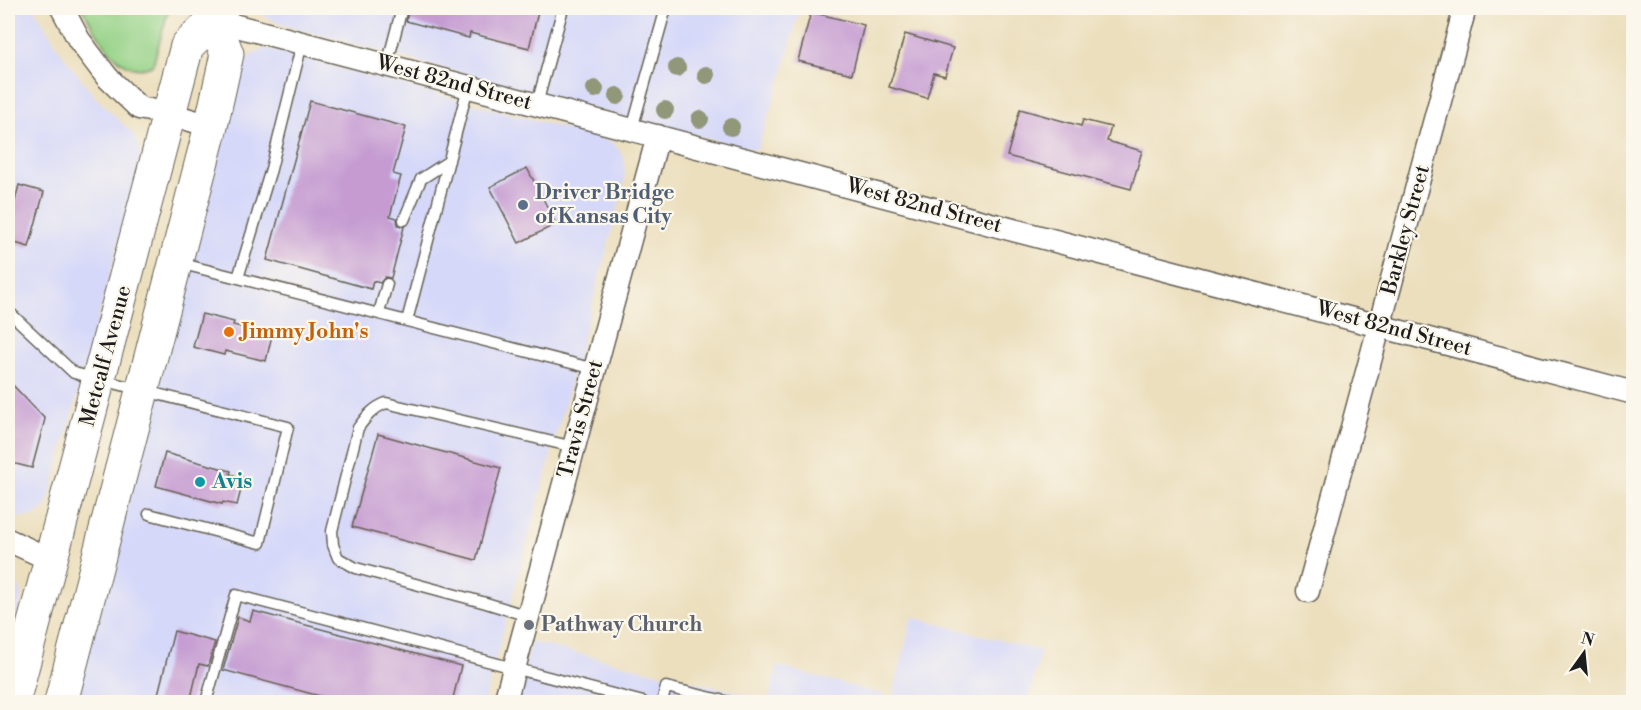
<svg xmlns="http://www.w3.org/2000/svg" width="1641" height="710" font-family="'Libre Bodoni',serif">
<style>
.built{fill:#d5d8f9}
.green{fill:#95d287;stroke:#587752;stroke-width:1.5}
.building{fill:#c59bd2}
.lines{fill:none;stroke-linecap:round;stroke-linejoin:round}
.lane-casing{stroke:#656055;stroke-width:13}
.street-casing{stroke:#656055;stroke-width:25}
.primary-casing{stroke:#656055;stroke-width:35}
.lane{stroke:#fff;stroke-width:10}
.street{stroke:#fff;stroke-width:22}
.primary{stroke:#fff;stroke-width:33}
.tree{fill:#919779}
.service-dot{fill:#5c6f8a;stroke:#fbf7ec;stroke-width:2}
.food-dot{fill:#e8710a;stroke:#fbf7ec;stroke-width:2}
.culture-dot{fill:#0f9aa8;stroke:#fbf7ec;stroke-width:2}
.worship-dot{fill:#6b7280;stroke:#fbf7ec;stroke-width:2}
.labels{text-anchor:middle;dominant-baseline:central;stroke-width:4.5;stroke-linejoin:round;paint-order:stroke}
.street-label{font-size:21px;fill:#1c1c1c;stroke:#fbf7ec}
.service-label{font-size:21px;font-weight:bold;fill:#4e5e75;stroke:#fbf7ec;text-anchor:start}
.food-label{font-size:21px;font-weight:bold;fill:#c56008;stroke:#fbf7ec;text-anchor:start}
.culture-label{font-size:21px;font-weight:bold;fill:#0d838f;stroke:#fbf7ec;text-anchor:start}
.worship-label{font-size:21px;font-weight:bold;fill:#5b616d;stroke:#fbf7ec;text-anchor:start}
</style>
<rect width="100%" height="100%" fill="#fbf7ec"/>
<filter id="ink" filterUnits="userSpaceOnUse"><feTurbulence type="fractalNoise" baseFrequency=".0167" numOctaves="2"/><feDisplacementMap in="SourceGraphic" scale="12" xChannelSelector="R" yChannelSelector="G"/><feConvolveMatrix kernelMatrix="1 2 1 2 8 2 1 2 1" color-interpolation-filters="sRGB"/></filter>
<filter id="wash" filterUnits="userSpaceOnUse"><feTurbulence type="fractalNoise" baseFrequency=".008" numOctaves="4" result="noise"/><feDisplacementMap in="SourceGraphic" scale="24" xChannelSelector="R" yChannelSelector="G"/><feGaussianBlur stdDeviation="1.35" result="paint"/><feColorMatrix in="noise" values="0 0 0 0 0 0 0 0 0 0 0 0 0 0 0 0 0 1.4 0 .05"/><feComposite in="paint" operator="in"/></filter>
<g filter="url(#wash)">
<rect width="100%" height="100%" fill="#ecdfbe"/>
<path class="built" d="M 8,8 L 34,8 L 62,54 L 94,96 L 133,134 L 140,148 L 140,155 L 138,173 L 47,506 L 34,516 L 13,518 L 8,517 Z
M 259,8 L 800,8 L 782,76 L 757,150 L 668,129 L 280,24 L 264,16 Z
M 265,49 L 274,50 L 608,140 L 617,147 L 623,157 L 625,165 L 624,186 L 484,702 L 75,702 L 240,73 L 246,61 L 251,55 Z
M 8,574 L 17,583 L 21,591 L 21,597 L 19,613 L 8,656 Z
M 912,617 L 1041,651 L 1028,702 L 514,702 L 531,642 L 769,700 L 777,666 L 893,697 Z"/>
<path class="green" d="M 82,8 L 169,8 L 153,65 C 121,83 95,30 82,8 Z"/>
<g id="blocks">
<path class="building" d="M 409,8 L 539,8 L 529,48 L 470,33 L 469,38 L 406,21 Z
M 811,12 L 864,25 L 852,74 L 798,61 Z
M 905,34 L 953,48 L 945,76 L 934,73 L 927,98 L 889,87 Z
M 310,101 L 406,127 L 393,174 L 401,176 L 390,216 L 397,218 L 398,225 L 404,227 L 391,278 L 385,277 L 380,283 L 373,281 L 371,289 L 267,260 Z
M 1020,109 L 1081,126 L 1083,120 L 1111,127 L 1107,141 L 1142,151 L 1131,189 L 1007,156 Z
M 527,168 L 556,224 L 519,243 L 490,187 Z
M 19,185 L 44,192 L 29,247 L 8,241 L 8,229 Z
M 202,314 L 234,322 L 233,325 L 272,335 L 266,361 L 225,351 L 224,355 L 193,347 Z
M 8,380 L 45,419 L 32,468 L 8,462 Z
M 378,434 L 501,468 L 476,560 L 352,527 Z
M 165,453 L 231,471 L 230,474 L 244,478 L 237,505 L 223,502 L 222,504 L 156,486 Z
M 253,611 L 461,666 L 452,702 L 342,702 L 223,670 L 238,617 L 250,621 Z
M 174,631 L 215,642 L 208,666 L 199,664 L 190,702 L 156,702 Z"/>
</g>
</g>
<g filter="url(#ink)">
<use href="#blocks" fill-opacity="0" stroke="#656055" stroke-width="1.5"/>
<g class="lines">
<defs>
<path id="lane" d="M 387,65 L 402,8
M 537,104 L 563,8
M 632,129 L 666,8
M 404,220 L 421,179 L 449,161
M 179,263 L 238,278 L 271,169 L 302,43
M 238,278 L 595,369
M 8,311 L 74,373 L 288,427 L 260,543 L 149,514
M 379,313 L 387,284
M 407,321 L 468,87
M 528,616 L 486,603 L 356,568 L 338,558 L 333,545 L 332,531 L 358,428 C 366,417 373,408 386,403 L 574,447
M 206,702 L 236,595 L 643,702
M 662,702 L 666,687 L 729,702"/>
<path id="street" d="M 62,8 L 79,40 L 107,77 L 139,108 L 169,114 L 211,126
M 214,20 L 1634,393
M 8,540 L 51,560
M 1308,591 L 1465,8
M 505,702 L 658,136"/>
<path id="primary" d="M 13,702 L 187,46 L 214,20 L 217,8
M 61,702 L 211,126 L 227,54 L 214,20"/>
</defs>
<use href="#lane" class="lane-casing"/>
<use href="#street" class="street-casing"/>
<use href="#primary" class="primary-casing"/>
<use href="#lane" class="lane"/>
<use href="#street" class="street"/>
<use href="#primary" class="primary"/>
</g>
<g class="tree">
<circle cx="677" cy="68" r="9"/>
<circle cx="706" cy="75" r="9"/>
<circle cx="595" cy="89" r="9"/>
<circle cx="617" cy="96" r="9"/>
<circle cx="665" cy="110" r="9"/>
<circle cx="700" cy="119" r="9"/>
<circle cx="731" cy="127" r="9"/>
</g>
</g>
<circle class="service-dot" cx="523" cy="205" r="6"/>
<circle class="food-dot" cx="229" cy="332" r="6"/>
<circle class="culture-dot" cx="200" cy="482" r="6"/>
<circle class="worship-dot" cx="529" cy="625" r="6"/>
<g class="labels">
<g class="street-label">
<text transform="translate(454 83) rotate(15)">West 82nd Street</text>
<text transform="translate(924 206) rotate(15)">West 82nd Street</text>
<text transform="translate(1406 230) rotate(-75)">Barkley Street</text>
<text transform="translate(1394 329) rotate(15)">West 82nd Street</text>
<text transform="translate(106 356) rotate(-75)">Metcalf Avenue</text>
<text transform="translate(581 419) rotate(-75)">Travis Street</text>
</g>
<g class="service-label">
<text x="535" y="193">Driver Bridge<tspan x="535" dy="24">of Kansas City</tspan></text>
</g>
<g class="food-label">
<text x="241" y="332">Jimmy John's</text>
</g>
<g class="culture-label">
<text x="212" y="482">Avis</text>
</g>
<g class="worship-label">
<text x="541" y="625">Pathway Church</text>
</g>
</g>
<rect width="1641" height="710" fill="none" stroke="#fbf7ec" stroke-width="30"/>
<g transform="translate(1584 653) rotate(15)" stroke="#fbf7ec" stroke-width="4.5" paint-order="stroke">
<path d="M0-4.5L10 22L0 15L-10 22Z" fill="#1c1c1c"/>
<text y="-9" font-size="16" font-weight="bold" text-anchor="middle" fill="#1c1c1c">N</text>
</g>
</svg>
